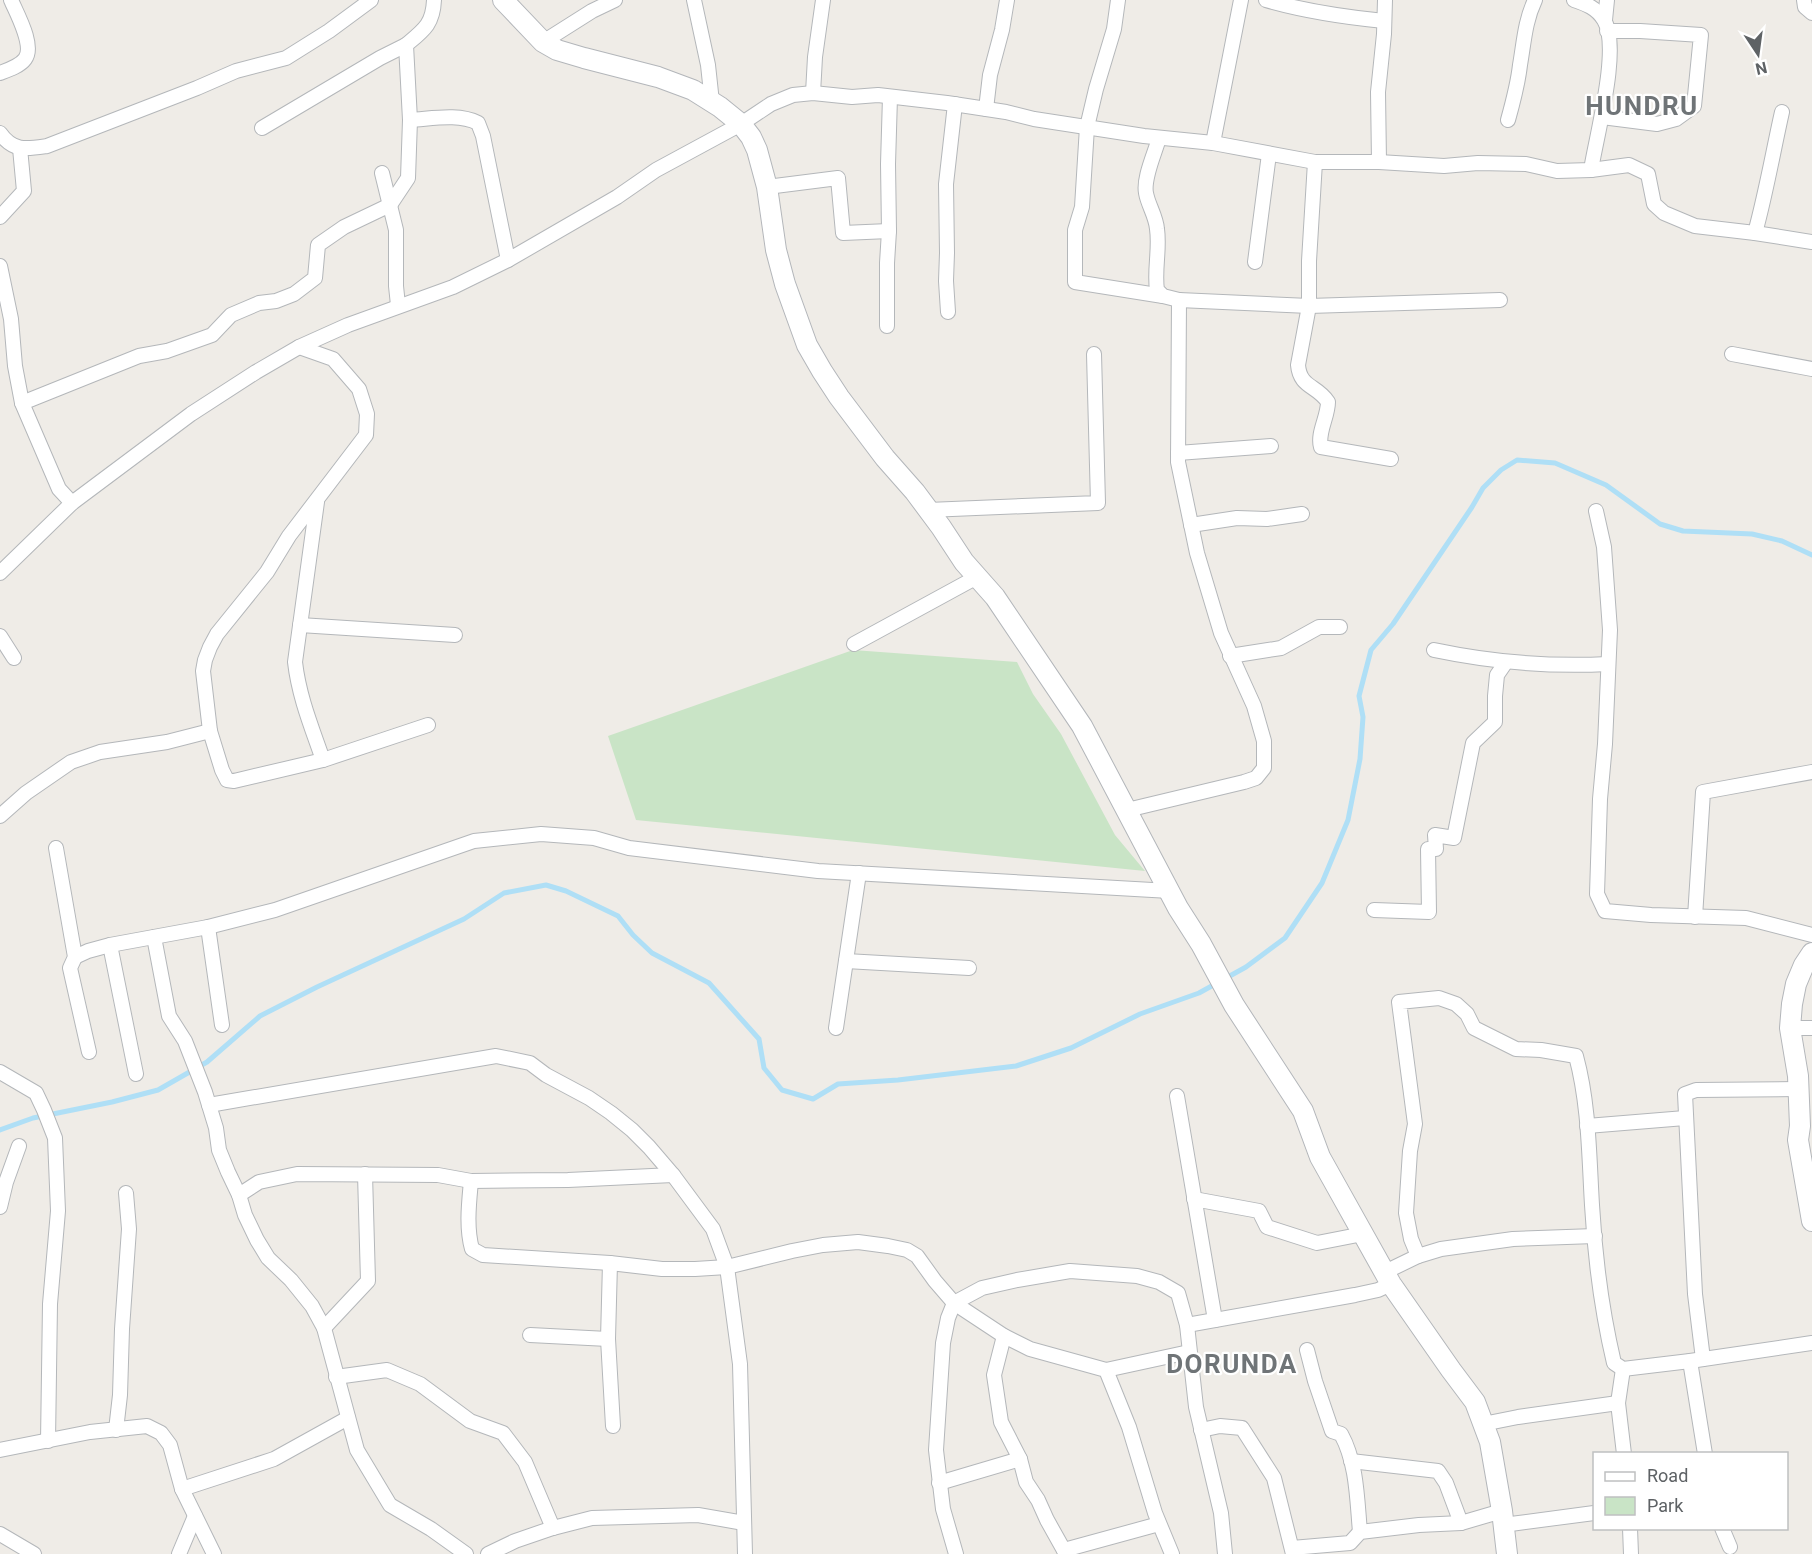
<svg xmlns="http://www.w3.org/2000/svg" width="1812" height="1554" viewBox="0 0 1812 1554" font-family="Roboto,sans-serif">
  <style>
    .green { fill: #c9e4c6 }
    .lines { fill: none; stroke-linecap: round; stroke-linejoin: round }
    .stream { stroke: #afdff6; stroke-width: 5 }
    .street-casing { stroke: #b4b7ba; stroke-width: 16 }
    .secondary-casing { stroke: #b3b6ba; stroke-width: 22 }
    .street { stroke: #fff; stroke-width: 14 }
    .secondary { stroke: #fff; stroke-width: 20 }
    .labels { text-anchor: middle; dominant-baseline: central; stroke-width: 4.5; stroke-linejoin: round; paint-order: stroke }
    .district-label { font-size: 26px; font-weight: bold; letter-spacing: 1.5px; fill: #6f7477; stroke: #fff }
  </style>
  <rect width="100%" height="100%" fill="#efece7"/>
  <path class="green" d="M853,650L1017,662L1033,694L1061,734L1115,835L1145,871L636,820L608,736Z"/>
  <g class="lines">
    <path class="stream" d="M0,1130L33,1118L112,1102L158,1090L207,1062L260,1016L317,987L464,919L504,893L546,885L566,891L618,916L633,935L652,953L709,983L759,1039L764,1068L782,1090L813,1099L838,1084L898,1080L1016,1066L1071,1048L1140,1014L1199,993L1246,967L1285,938L1322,883L1348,820L1360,759L1363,717L1359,696L1371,650L1393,624L1472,507L1483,488L1501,470L1517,460L1555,463L1606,485L1660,524L1683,531L1752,534L1782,541L1812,555"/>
    <defs>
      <g id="street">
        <path d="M694,0L708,65L712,102"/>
        <path d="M1118,0L1114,29L1096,89L1087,127L1082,207L1075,230V282L1163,296"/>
        <path d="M1266,0C1304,11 1344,17 1384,21"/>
        <path d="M1574,0C1586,4 1597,8 1604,20C1621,47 1596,137 1591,170"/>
        <path d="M1804,0L1805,7L1812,13"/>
        <path d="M1605,20L1607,0"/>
        <path d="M543,42L592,11L615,0"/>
        <path d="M0,73C8,70 20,66 25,59C35,46 17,14 11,0"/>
        <path d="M813,93L815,57L823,0"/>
        <path d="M986,109L990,75L1002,30L1007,0"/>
        <path d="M1602,117L1657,124L1676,119L1694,106L1701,35L1640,31H1607"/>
        <path d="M410,120C431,119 458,113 478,123L483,136L508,260"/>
        <path d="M1508,120C1513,102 1518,83 1520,65C1524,42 1525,21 1535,0"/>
        <path d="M262,128L380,58L406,45"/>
        <path d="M0,133C13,152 27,149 47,146L197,88L236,71L286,58L329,31L371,0"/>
        <path d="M1213,143L1241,0"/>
        <path d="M1315,162L1309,261V306L1298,365C1300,388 1317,385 1328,402C1328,417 1317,433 1321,447L1391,459"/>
        <path d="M1379,162L1378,92L1384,34L1385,0"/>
        <path d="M382,173L396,230V286L398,305"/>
        <path d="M767,187L838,178L843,233L889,231"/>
        <path d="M0,217L24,191L20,148"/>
        <path d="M1755,233C1766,193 1773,152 1782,112"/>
        <path d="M1255,262L1269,154"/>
        <path d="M0,266L11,319L15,366L22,403L59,489L72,503"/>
        <path d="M1179,300L1309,306L1500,300"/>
        <path d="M948,312L946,281L947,253L946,184L955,104"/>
        <path d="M887,326V263L889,231L888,164L890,97"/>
        <path d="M299,347L333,359L359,389L367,414L366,435L289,536L267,572L217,634L210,647L205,660L203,671L210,731L222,770L227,780L234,781L323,760L428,725"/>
        <path d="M1732,354L1812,369"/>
        <path d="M22,403L139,356L167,351L212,335L231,315L259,303L276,301L294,294L315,278L318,245L344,227L390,205L408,178L410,120L406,45C424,30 433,24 434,0"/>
        <path d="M1178,453L1271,446"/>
        <path d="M317,502L295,662C299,697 312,728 323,760"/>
        <path d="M928,510L1098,503L1094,354"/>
        <path d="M1596,511L1604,547L1610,630L1605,744L1600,799L1597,894L1605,911L1651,915L1746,918L1812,935"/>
        <path d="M1191,525L1237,518L1267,519L1302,514"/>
        <path d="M0,573L72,503L191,414L256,372L299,347L348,325L453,287L508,260L617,197L656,170L741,124L771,104L793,95L813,93L852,97L878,95L947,103L1006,112L1034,119L1144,136L1213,143L1315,162H1379L1444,166L1478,163L1526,164L1557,171L1591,170L1629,165L1648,174L1654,204L1664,213L1695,226L1755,233L1812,242"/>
        <path d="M300,625L455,635"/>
        <path d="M0,636L14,658"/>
        <path d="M854,644L977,577"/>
        <path d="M1434,650C1491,662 1550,667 1608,664"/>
        <path d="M1230,656L1281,648L1319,627H1340"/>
        <path d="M1127,810L1244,782L1256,778L1264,768V741L1254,706L1221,633L1197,553L1178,462L1179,300L1163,296L1157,290C1154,270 1160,249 1157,229C1156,216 1148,205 1146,193C1143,178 1155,153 1159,138"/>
        <path d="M0,816L26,793L71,762L100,752L167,742L210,731"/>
        <path d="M56,848L75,957L70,968L89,1052"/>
        <path d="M1374,910L1429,912L1428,849H1436L1435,835L1454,838L1473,743L1495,722V696L1497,675L1506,662"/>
        <path d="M1695,917L1703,792L1812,772"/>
        <path d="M208,927L222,1025"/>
        <path d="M154,937L169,1016L185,1041L205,1092L216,1128L219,1150L228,1172L239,1195L245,1215L257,1240L268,1258L291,1280L312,1306L324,1328L357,1450L390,1505L431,1529L466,1554"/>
        <path d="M110,945L136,1074"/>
        <path d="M75,957L88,951L110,945L208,927L275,910L474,841L541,834L594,838L629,848L818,871L1170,891"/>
        <path d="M846,961L969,968"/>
        <path d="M836,1028L859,873"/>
        <path d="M1790,1028H1812"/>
        <path d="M0,1072L36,1093L44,1110L55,1138L58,1211L50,1304L48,1441"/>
        <path d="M1177,1096L1215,1320"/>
        <path d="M209,1105L496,1056L530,1063L546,1075L589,1098L611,1113L632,1130L649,1147L673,1175L713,1229L727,1267L740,1364L745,1554"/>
        <path d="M1587,1126L1685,1118"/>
        <path d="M471,1181C469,1203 466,1227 472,1249L483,1255L610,1263L662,1269H695L727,1267L792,1251L823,1245L858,1242L888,1246L907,1250L917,1256L935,1281L954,1303L1004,1336L1030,1349L1106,1370L1129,1427L1155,1513L1172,1554"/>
        <path d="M239,1195L259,1182L297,1174L438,1175L471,1181L568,1180L673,1175"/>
        <path d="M1194,1199L1259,1211L1267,1227L1317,1243L1363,1234"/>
        <path d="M0,1207L6,1182L19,1146"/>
        <path d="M1418,1256L1441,1249L1513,1239L1595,1236"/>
        <path d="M610,1263L608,1339L613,1426"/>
        <path d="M1385,1272L1418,1256L1411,1239L1406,1213L1410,1151L1415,1124L1399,1002L1439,998L1456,1004L1467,1014L1474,1028L1516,1049L1541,1050L1576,1056C1589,1104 1589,1155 1592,1205C1595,1258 1602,1312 1614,1363L1623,1369L1690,1361L1812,1343"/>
        <path d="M1187,1325L1355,1295L1378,1290L1391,1284"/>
        <path d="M324,1328L368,1281L365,1174"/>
        <path d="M530,1335L608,1339"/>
        <path d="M1004,1336L994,1375L1001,1422L1020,1459L1026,1482L1038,1500L1047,1520L1066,1554"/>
        <path d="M1307,1350L1315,1381L1332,1431L1341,1434C1357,1463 1357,1499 1360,1532"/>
        <path d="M1703,1359L1695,1294L1685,1094L1696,1090L1798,1089"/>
        <path d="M1690,1361L1705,1454"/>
        <path d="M1623,1369L1618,1403L1624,1454"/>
        <path d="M1106,1370L1189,1352"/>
        <path d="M336,1377L387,1370L420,1384L470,1421L503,1433L525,1462L553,1528"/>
        <path d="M1483,1424L1518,1417L1618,1403"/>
        <path d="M116,1430L120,1395L122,1329L129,1229L126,1193"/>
        <path d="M1201,1430L1220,1426L1242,1428L1274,1478L1293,1554"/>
        <path d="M0,1450L90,1432L147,1426L161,1433L170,1445L182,1489L214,1554"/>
        <path d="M1351,1461L1438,1471L1446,1483L1461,1523"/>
        <path d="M939,1483L1020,1459"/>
        <path d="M182,1489L274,1459L348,1418"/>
        <path d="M1503,1525L1594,1513"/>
        <path d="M1630,1528L1631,1554"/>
        <path d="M1722,1528L1730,1547"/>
        <path d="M0,1534L34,1554"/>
        <path d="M1292,1548L1350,1543L1360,1532L1419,1525L1461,1523L1502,1511"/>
        <path d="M1064,1550L1159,1524"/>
        <path d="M179,1554L195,1516"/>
        <path d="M488,1554L515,1541L553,1528L592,1518L698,1515L744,1523"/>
        <path d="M956,1554L943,1509L936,1450L943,1343L948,1318L954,1303L982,1288L1017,1280L1070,1271L1137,1276L1159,1282L1178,1293L1187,1325L1196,1407L1221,1513L1225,1554"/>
      </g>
      <g id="secondary">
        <path d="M503,0L543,42L557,50L584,58L658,77L693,90L720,107L741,124L751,137L757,150L767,187L776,250L785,284L807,345L822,371L839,397L885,458L915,492L941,527L964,562L995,597L1082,726L1178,908L1201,944L1234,1005L1303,1111L1320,1157L1391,1284L1451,1370L1475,1402L1490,1442L1502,1511L1507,1554"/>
        <path d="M1812,953L1804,965L1796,984L1792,1004L1790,1028L1798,1076L1800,1126L1798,1140L1812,1221"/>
      </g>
    </defs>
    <use href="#street" class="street-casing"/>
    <use href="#secondary" class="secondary-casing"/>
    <use href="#street" class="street"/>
    <use href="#secondary" class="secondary"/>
  </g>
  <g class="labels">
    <g class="district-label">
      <text x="1642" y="106">HUNDRU</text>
      <text x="1232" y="1364">DORUNDA</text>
    </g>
  </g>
  <rect x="1593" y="1452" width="195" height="78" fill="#ffffff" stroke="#bfc0c1" stroke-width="1.5"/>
  <rect x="1605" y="1472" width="30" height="9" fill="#ffffff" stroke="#bfc0c1" stroke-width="1.5"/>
  <text x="1647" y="1482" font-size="18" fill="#5e6265">Road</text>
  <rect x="1605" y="1497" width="30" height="18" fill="#c9e4c6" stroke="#bfc0c1" stroke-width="1.5"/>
  <text x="1647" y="1512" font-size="18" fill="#5e6265">Park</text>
  <g transform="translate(1758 54) rotate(167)" stroke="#ffffff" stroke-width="4.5" paint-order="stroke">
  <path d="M0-4.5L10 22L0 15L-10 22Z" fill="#5e6265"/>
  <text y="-9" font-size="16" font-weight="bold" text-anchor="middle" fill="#5e6265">N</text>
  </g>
</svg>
